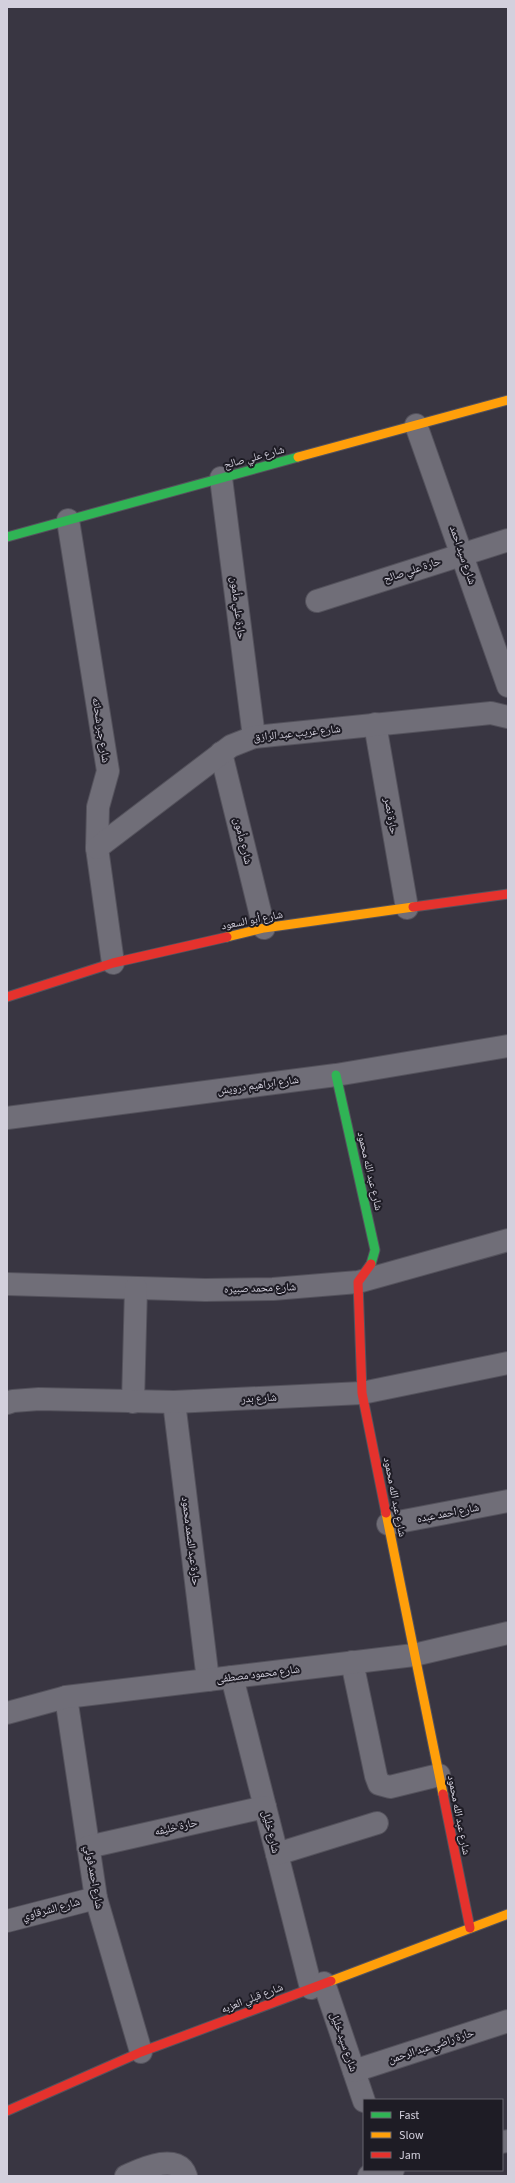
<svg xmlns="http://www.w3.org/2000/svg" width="515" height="2183" viewBox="0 0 515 2183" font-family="'Source Sans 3','Noto Naskh Arabic',sans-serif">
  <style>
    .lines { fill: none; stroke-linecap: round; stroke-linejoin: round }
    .street-casing { stroke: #54525c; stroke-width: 24 }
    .fast-casing { stroke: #54525c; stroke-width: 11 }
    .slow-casing { stroke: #54525c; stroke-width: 11 }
    .jam-casing { stroke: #54525c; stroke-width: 11 }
    .street { stroke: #706e78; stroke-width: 22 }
    .fast { stroke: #30b455; stroke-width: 9 }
    .slow { stroke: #ff9f0a; stroke-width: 9 }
    .jam { stroke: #e5322d; stroke-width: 9 }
    .labels { text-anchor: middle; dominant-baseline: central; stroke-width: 4; stroke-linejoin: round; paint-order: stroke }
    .street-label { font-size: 11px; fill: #d3d0dd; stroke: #1e1c25 }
  </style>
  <rect width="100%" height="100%" fill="#393642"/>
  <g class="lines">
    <defs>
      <g id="street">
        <path d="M416,425L508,686"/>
        <path d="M221,478L254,737"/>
        <path d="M68,520L108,771L98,807L97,848L113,963"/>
        <path d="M317,601L508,540"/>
        <path d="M375,724L407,908"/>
        <path d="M221,753L264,928"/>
        <path d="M97,848L231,746L254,737L491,713L508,717"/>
        <path d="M7,1118L336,1075L508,1046"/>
        <path d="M7,1284L205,1290L273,1289L358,1282L508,1240"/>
        <path d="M133,1402L136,1288"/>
        <path d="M174,1402L208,1680"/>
        <path d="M7,1403L13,1401L39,1399L174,1402L362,1393L508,1363"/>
        <path d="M388,1524L508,1501"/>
        <path d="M352,1662L376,1776L379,1784L390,1787L439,1775"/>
        <path d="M232,1677L311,1988"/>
        <path d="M66,1697L96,1898L141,2052"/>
        <path d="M7,1713L66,1697L414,1655L508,1633"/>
        <path d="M88,1847L265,1807"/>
        <path d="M277,1854L377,1823"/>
        <path d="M7,1921L96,1898"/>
        <path d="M324,1983L364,2101"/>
        <path d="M354,2071L508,2021"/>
        <path d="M502,2142L508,2141"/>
        <path d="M126,2176C140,2170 178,2151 186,2176"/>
        <path d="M369,2176L393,2170"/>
      </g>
      <g id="fast">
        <path d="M7,537L298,457"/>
        <path d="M336,1075L375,1250L371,1264"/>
      </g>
      <g id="slow">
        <path d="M298,457L508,400"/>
        <path d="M227,937L264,928L413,907"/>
        <path d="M386,1513L443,1794"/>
        <path d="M331,1981L508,1914"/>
      </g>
      <g id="jam">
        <path d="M413,907L508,894"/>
        <path d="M7,997L113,963L227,937"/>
        <path d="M371,1264L358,1282L362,1393L386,1513"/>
        <path d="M443,1794L470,1928"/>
        <path d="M7,2111L141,2052L331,1981"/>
      </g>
    </defs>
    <use href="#street" class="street-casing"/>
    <use href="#fast" class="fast-casing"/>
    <use href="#slow" class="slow-casing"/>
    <use href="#jam" class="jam-casing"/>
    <use href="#street" class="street"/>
    <use href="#fast" class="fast"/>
    <use href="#slow" class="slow"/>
    <use href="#jam" class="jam"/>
  </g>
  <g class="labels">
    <g class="street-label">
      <text transform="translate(254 457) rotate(-15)">شارع علي صالح</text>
      <text transform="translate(463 555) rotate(71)">شارع سيد احمد</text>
      <text transform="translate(412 570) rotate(-18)">حارة علي صالح</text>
      <text transform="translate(238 608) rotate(83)">حارة علي مأمون</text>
      <text transform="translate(101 730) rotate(81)">شارع جبر شحاته</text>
      <text transform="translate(297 733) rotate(-6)">شارع غريب عبد الرازق</text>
      <text transform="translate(391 816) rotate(80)">حارة نصر</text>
      <text transform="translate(243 841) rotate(76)">شارع مأمون</text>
      <text transform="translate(252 920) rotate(-11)">شارع أبو السعود</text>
      <text transform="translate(258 1085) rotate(-8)">شارع ابراهيم درويش</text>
      <text transform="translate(370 1171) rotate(77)">شارع عبد الله محمود</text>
      <text transform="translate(260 1288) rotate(-2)">شارع محمد صبيره</text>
      <text transform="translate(259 1398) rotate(-3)">شارع بدر</text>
      <text transform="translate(395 1497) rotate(79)">شارع عبد الله محمود</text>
      <text transform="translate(448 1513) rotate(-11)">شارع احمد عبده</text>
      <text transform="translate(191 1541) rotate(83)">حارة عبد الصمد محمود</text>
      <text transform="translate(258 1674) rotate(-7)">شارع محمود مصطفى</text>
      <text transform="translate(459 1815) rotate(79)">شارع عبد الله محمود</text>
      <text transform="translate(176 1827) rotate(-13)">حارة خليفه</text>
      <text transform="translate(271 1832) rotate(76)">شارع خليل</text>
      <text transform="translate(94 1877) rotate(80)">شارع احمد فولي</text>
      <text transform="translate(51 1909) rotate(-15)">شارع الشرقاوي</text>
      <text transform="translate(252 1998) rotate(-21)">شارع قبلي العزبه</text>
      <text transform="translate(344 2042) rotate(71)">شارع سيد خليل</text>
      <text transform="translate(431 2046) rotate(-18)">حارة راضي عبد الرحمن</text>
    </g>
  </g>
  <rect width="515" height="2183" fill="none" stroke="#d3d0dd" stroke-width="16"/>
  <rect x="363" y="2099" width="140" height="72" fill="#1e1c25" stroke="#66646f"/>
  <rect x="371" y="2112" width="20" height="6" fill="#30b455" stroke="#66646f"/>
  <text x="399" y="2119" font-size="12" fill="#d3d0dd">Fast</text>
  <rect x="371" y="2132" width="20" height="6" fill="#ff9f0a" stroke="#66646f"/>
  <text x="399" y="2139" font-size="12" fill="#d3d0dd">Slow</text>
  <rect x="371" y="2152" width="20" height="6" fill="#e5322d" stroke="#66646f"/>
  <text x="399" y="2159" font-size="12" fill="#d3d0dd">Jam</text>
</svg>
